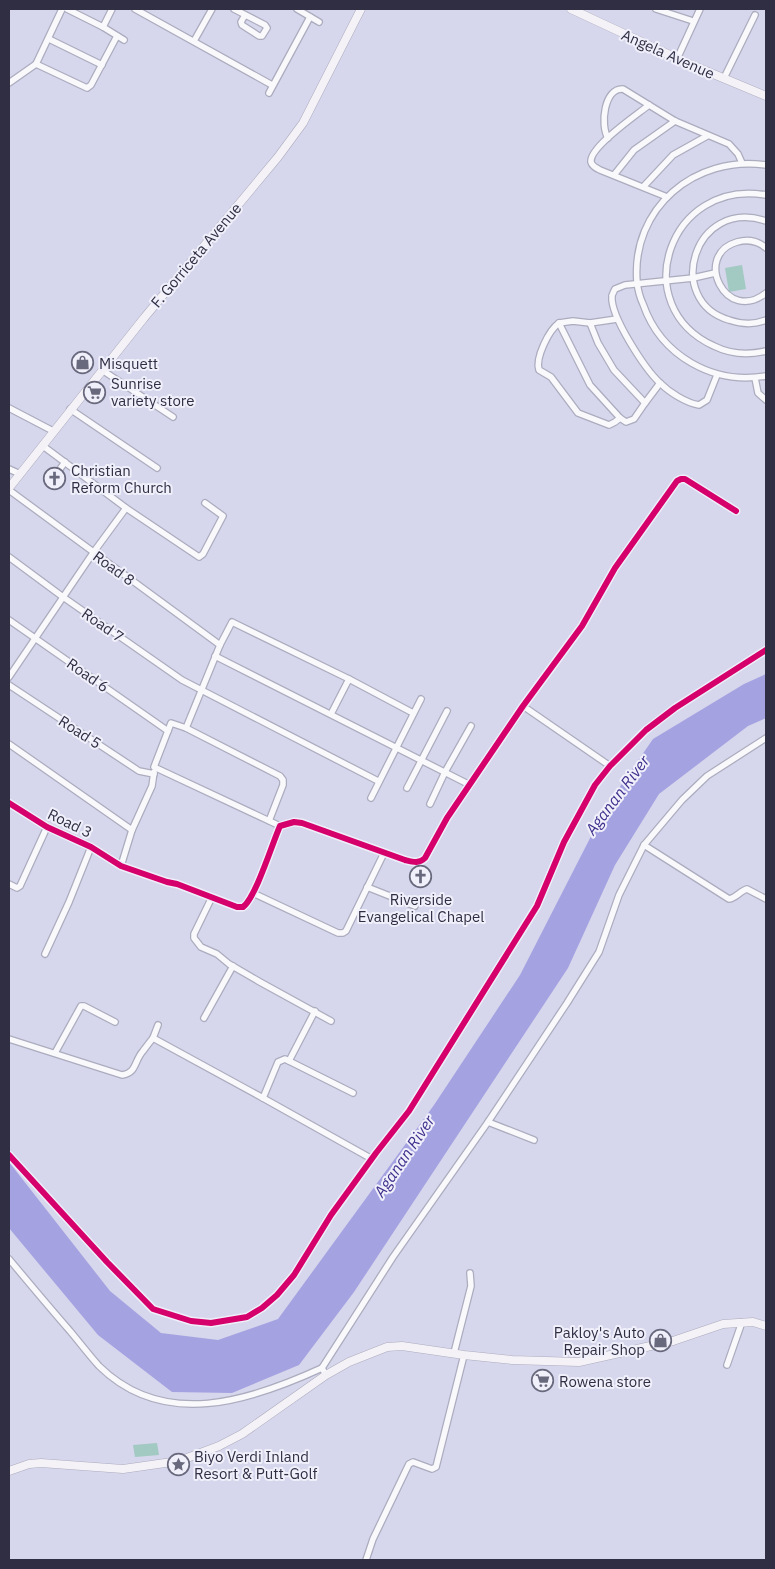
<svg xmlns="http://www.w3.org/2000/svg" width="775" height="1569" viewBox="0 0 775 1569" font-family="'IBM Plex Sans',sans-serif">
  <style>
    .green { fill: #a2c9c2 }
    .water { fill: #a5a2e1 }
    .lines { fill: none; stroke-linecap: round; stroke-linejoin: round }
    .street-casing { stroke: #acacbf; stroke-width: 8 }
    .secondary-casing { stroke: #acacbf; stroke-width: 9 }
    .street { stroke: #f9f9fc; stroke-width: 5.5 }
    .secondary { stroke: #f5f2f7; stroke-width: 8 }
    .cycleway-casing { stroke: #f0f0fb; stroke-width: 9 }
    .cycleway { stroke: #d6006c; stroke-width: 6 }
    .labels { text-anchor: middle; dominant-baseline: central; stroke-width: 4; stroke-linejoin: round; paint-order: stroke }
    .street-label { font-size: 15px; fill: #2f2e43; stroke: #f0f0fb }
    .poi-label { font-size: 15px; fill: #2f2e43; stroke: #f0f0fb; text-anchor: start }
    .water-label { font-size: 16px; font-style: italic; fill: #3f308d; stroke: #f0f0fb }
  </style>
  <rect width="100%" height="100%" fill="#d6d6ec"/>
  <g class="green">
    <path d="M742,265L746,289L729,292L725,268Z"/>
    <path d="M157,1443L159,1455L135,1457L133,1445Z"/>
  </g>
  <path class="water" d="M766,674V718L748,726L659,794L615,865L568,968L354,1292L299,1365L232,1393L172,1392L98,1335L9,1228V1162L110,1291L161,1333L218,1340L278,1319L434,1105L520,975L606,807L653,739L744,684Z"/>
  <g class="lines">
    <defs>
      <g id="street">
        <path d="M67,9L103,27L124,40"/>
        <path d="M135,9L272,85"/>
        <path d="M234,9L265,25L267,28L262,36H259L242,25L241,22L245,15"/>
        <path d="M297,9L319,22"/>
        <path d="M656,9L693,21"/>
        <path d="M103,27L112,9"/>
        <path d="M49,39L102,65"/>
        <path d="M194,41L212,9"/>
        <path d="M677,59L700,9"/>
        <path d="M36,64L87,88L91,85L117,36"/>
        <path d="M724,78L755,15"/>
        <path d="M9,83L36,64L62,9"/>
        <path d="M269,93L310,17"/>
        <path d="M649,105C638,114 589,147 591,162C592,166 596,168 600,170L667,197"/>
        <path d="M608,138C600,125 604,88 623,89L675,121L729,144L738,154L742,163"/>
        <path d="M766,165C695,155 631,208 637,282C638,290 640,298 643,304C661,356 713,385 766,376"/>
        <path d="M614,175L634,150L675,121"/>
        <path d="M644,186L673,155L707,136"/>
        <path d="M766,195C669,178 626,306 714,346C730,354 749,355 766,351"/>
        <path d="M766,221C693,197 664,301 729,320C741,324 754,325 766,320"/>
        <path d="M766,248C758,241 748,239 737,242C692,255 726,325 766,293"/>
        <path d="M715,273L693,278L625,285L615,289C614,291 612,295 612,296C610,316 645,369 660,383C669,392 686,403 699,405L707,400L717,375"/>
        <path d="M617,319L590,323L598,343L614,370L645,403L660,383"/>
        <path d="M559,323C549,330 535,358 539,370L551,377L578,413L609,425L615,422L620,418"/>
        <path d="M590,323L573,321L559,323L590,385L620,418L626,422L634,419L645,403"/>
        <path d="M102,370L173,417"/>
        <path d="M755,378L758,393L766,400"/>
        <path d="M9,408L53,431"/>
        <path d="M70,409L157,468"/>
        <path d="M43,446L126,508L199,557L203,554L223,516L205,503"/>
        <path d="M9,469L20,474"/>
        <path d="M52,480L65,462"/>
        <path d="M9,490L220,645"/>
        <path d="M9,557L63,597L182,680L378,781"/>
        <path d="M9,620L168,731"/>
        <path d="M215,656L470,785"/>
        <path d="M9,677L93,553L126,508"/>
        <path d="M9,685L139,771L154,774"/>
        <path d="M523,706L610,766"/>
        <path d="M331,714L349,679"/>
        <path d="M186,728L220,645L232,622L349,679L413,713"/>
        <path d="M9,744L132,830"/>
        <path d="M407,788L447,711"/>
        <path d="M371,798L421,699"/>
        <path d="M9,803L47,827L91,847L121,866L167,882L177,884L237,907H243C256,897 272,844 280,826L294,822L302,823L405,860C413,862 419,864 425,858L447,818L523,706L582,626L615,568L677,481L681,479H685L736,511"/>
        <path d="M430,804L445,772L471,726"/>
        <path d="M269,821L283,785V780L280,776L186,728L171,723L154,767L280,826"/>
        <path d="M644,845L729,899C736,898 740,891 747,889L766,899"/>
        <path d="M121,866L132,830L152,786L154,772"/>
        <path d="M9,884L17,888L20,886L47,827"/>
        <path d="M367,887L415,906"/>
        <path d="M253,893L338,933H343L346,931L384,853"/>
        <path d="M212,897L194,934V938L201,947L217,954L229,964L260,982L331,1021"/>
        <path d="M45,954L69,902L91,847"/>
        <path d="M204,1018L233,966"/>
        <path d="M153,1038L158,1025"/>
        <path d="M9,1039L122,1075C137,1073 134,1061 143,1051C146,1047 149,1043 153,1038L263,1098L278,1062L285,1059L289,1061L315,1011"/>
        <path d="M55,1053L81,1006H84L115,1022"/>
        <path d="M289,1061L353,1093"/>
        <path d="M263,1098L372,1159"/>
        <path d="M488,1122L534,1140"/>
        <path d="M9,1155L107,1262L153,1309L191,1321L211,1323L247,1317L262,1308L277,1295L294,1275L331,1215L376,1153L409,1111L537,906L564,842L595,785L610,766L646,730L675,708L766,650"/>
        <path d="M9,1259C29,1283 49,1307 70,1331C80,1343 89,1355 99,1366C164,1430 250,1401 322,1368"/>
        <path d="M454,1353L471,1286L470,1273"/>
        <path d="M727,1365L742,1322"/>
        <path d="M326,1375L322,1368L393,1257L488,1122L567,1003L599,952L619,895L644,845L682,800L707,776L766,738"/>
        <path d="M366,1560L373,1539L409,1464L413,1462L432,1469L436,1467L464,1355"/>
      </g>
      <g id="secondary">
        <path d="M571,9L687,63L766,96"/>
        <path d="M9,488L144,318L278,157L303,123L361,9"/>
        <path d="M9,1471L29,1464L41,1463L123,1469L179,1461L219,1446L242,1434L326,1375L349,1362L387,1347L402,1346L464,1355L512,1360L579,1362L673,1341L723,1324L753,1322L766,1326"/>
      </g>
    </defs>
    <use href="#street" class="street-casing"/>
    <use href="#secondary" class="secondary-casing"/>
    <use href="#street" class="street"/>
    <use href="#secondary" class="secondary"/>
    <defs>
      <g id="cycleway">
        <path d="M9,803L47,827L91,847L121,866L167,882L177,884L237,907H243C256,897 272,844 280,826L294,822L302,823L405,860C413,862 419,864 425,858L447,818L523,706L582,626L615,568L677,481L681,479H685L736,511"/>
        <path d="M9,1155L107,1262L153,1309L191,1321L211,1323L247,1317L262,1308L277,1295L294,1275L331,1215L376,1153L409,1111L537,906L564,842L595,785L610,766L646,730L675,708L766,650"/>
      </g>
    </defs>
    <use href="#cycleway" class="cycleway-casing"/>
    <use href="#cycleway" class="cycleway"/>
  </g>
  <defs>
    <symbol id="shop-ring" viewBox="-11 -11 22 22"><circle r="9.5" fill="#f0f0fb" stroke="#69697e" stroke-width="1.5"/><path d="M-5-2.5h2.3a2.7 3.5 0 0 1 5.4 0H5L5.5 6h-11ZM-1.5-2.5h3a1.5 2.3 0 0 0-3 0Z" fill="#69697e"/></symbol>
    <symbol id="supermarket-ring" viewBox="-11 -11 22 22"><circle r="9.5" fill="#f0f0fb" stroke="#69697e" stroke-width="1.5"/><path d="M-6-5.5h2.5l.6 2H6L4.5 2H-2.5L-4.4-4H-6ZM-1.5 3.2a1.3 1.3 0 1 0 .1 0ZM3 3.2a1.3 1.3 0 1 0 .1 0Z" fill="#69697e"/></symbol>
    <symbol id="church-ring" viewBox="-11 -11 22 22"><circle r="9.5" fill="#f0f0fb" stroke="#69697e" stroke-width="1.5"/><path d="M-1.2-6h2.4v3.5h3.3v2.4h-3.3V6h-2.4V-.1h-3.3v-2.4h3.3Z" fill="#69697e"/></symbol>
    <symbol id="sight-ring" viewBox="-11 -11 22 22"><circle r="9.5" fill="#f0f0fb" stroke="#69697e" stroke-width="1.5"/><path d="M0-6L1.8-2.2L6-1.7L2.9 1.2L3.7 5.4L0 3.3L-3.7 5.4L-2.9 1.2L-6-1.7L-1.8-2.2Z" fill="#69697e"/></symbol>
  </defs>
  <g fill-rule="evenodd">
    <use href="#shop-ring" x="70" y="350" width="25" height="25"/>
    <use href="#supermarket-ring" x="82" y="380" width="25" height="25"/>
    <use href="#church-ring" x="42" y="466" width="25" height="25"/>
    <use href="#church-ring" x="408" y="864" width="25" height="25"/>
    <use href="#shop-ring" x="648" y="1328" width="25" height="25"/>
    <use href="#supermarket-ring" x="530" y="1368" width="25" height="25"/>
    <use href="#sight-ring" x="166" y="1452" width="25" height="25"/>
  </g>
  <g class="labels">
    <g class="street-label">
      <text transform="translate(668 54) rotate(24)">Angela Avenue</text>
      <text transform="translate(196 255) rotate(-50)">F. Gorriceta Avenue</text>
      <text transform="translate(114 568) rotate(36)">Road 8</text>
      <text transform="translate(103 625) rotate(35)">Road 7</text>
      <text transform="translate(88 675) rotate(35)">Road 6</text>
      <text transform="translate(80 732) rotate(33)">Road 5</text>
      <text transform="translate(70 823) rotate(26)">Road 3</text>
    </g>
    <g class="poi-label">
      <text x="99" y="363">Misquett</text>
      <text x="111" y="383">Sunrise<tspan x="111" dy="17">variety store</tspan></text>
      <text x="71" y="470">Christian<tspan x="71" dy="17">Reform Church</tspan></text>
      <text x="421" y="899" text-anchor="middle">Riverside<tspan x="421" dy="17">Evangelical Chapel</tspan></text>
      <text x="645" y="1332" text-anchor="end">Pakloy's Auto<tspan x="645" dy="17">Repair Shop</tspan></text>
      <text x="559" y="1381">Rowena store</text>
      <text x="194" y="1456">Biyo Verdi Inland<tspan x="194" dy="17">Resort &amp; Putt-Golf</tspan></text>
    </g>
    <g class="water-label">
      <text transform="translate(617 795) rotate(-53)">Aganan River</text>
      <text transform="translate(404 1156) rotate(-56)">Aganan River</text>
    </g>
  </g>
  <rect width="775" height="1569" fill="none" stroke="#2f2e43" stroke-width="20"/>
</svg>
